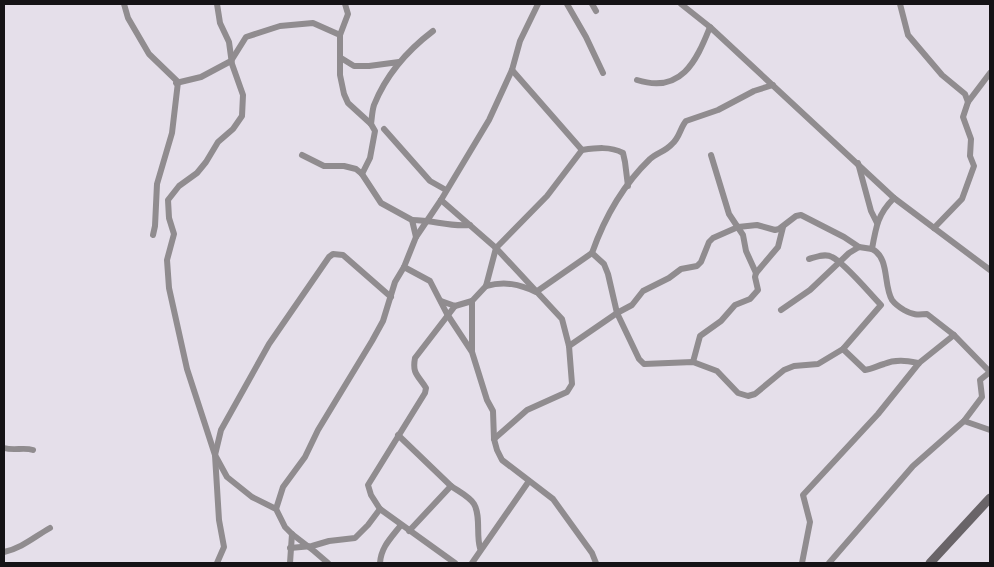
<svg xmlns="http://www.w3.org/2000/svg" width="994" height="567" viewBox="0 0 994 567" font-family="'PT Sans Narrow',sans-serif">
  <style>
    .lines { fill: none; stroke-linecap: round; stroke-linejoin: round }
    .street { stroke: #908c8f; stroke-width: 6 }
    .secondary { stroke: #696468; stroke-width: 9 }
  </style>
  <rect width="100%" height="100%" fill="#e5dfea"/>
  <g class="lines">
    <g class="street">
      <path d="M124,4L128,18L149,54L178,82L172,133L157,184L155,226L153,235"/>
      <path d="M217,4L220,23L229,42L232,64L243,95L242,116L233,129L218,142L206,162L197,173L179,186L168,200L169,218L174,234L167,260L169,288L187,369L215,455L227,477L252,497L276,509L285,527L292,534L314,551L328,563"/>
      <path d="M345,4L348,14L340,35V75L344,94L348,103L371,124L375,131L370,158L362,174"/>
      <path d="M567,4L586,37L603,73"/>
      <path d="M592,4L596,11"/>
      <path d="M681,4L710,27L894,198L990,270"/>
      <path d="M900,4L908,35L942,75L965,94L968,102L963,117L971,139L970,156L974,166L962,199L934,228"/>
      <path d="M341,58L354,66H369L399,62"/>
      <path d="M512,70L582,150"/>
      <path d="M637,80C681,94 696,62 710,27"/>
      <path d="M176,83L201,77L231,61L246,37L280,26L313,23L340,35"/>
      <path d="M773,85L754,91L718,110L686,121C680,128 680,137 672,144C666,151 657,153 650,159C623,185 604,219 592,253L604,264L608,274L617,313L639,359L644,364L693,362L717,371L738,393L748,396L755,394L784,370L794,366L818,364L843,349L881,305C870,294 845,263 832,257C825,253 816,257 809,259"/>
      <path d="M968,102L990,73"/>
      <path d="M371,124C372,118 372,111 374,105C386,75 408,50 433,31"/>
      <path d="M384,129L430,181L446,190"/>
      <path d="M302,155L324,166H344L356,169L362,174L381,203L412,220L416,237"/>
      <path d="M711,155L729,214L743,235L746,251L756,273"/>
      <path d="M858,163L871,211L877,223"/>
      <path d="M894,198C878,214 876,226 872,249C890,258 883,285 892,300C895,304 899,307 904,310C913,315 917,315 927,314L954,335L990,372"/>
      <path d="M441,200L496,248L562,319L569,346L572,384L567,392L527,410L494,439"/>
      <path d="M412,220C434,220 448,227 470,225"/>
      <path d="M404,267L430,281L447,314L472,352L487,400L493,411L494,439L497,450L502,460L553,499L592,553L596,563"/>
      <path d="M486,286C505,281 519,284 536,292L592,253"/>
      <path d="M441,301L455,306L472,301"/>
      <path d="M781,310L810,290L849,253L859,247L872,249"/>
      <path d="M569,346L617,313L632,305L643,291L669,278L681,269L697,266L701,262L709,242L713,238L738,227L757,225L775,230L779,229L796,216L801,215L844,237L859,247"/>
      <path d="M843,349L865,370C872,369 877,366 884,364C896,359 907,361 919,363"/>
      <path d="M472,350V301L486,286L496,248L547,196L582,150C596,148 610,146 623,153L625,162L628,186"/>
      <path d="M693,362L700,336L721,321L735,305L750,299L758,290L755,277L756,273L778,247L783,227"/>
      <path d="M964,421L990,430"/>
      <path d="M398,435L451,486"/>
      <path d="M4,448C14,451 24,447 33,450"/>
      <path d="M276,509L283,487L305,457L318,430L372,341L383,321L395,282L404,267L416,237L441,200L489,120L512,70L520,41L538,4"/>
      <path d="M409,531L451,486C458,491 470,497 474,504C481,516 476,535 480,548"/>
      <path d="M290,548L312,546L329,541L355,538L368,525L380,509"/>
      <path d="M4,552C22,548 34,537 50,528"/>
      <path d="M217,563L224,547L219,520L215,455L221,430L269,344L329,257L333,254L343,255L391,297"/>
      <path d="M290,563L292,534"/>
      <path d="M380,563C381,547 391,538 401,525"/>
      <path d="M455,563L380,509L371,495L368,485L425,393L426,388C418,375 412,374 415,358L455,306"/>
      <path d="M472,563L529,481"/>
      <path d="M802,563L810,522L803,495L878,414L919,363L954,335"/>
      <path d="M829,563L913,466L964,421L982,397L980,380L990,372"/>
    </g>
    <path class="secondary" d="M930,563L990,498"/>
  </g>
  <rect width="994" height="567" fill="none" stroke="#151316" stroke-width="10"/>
</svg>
